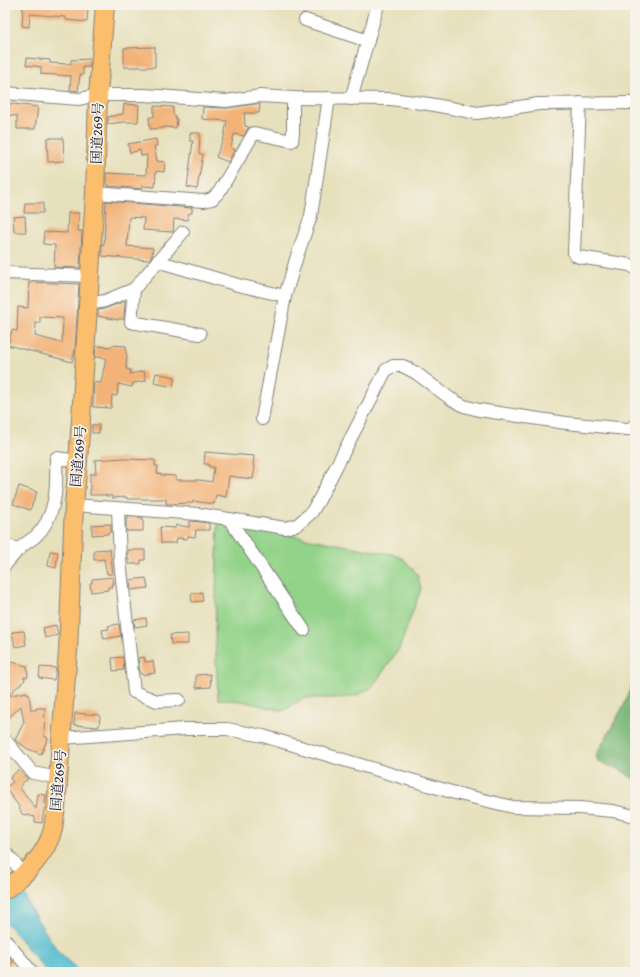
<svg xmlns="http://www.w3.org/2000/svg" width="640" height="977" viewBox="0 0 640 977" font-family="'Gentium Book Plus','Noto Serif JP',serif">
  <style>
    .green { fill: #93d389; stroke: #5a7a62 }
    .forest { fill: #76b575; stroke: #4c6c58 }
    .water { fill: #54bed0; stroke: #3b7086 }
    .building { fill: #f3b378; fill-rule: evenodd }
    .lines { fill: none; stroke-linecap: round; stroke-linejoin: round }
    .minor-casing { stroke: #84817c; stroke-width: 14 }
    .highway-casing { stroke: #84817c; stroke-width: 20 }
    .minor { stroke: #fff; stroke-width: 12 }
    .highway { stroke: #fabe6d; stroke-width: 18 }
    .labels { text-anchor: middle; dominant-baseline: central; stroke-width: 3.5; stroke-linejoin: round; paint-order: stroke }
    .street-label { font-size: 14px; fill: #22223b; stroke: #f7f3e8 }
  </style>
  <rect width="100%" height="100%" fill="#f7f3e8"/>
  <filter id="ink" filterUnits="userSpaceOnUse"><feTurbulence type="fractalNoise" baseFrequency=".025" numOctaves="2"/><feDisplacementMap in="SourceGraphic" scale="8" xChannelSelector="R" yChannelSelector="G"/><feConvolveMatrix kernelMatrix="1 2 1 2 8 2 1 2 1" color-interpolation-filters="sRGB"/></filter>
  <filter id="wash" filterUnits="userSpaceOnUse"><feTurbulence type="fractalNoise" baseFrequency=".012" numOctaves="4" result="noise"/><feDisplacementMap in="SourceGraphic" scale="16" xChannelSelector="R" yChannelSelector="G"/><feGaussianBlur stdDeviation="0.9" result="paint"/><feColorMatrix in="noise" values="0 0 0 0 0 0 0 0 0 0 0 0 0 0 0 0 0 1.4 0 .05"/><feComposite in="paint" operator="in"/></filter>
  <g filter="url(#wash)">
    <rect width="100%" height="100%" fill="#e7e0bc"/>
    <path class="green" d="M218,522L391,554L404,559L417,574L421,589L399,649L372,687L358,695L340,698H304L283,711L241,701L218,699L215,635Z"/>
    <path class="forest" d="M635,678V780L619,769L598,762L596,755L624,705Z"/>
    <path class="water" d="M5,872L12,877L25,896L30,908L57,950L80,972H47L5,921Z"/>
    <g id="blocks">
      <g class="building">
        <path d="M23,5H55L88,7L87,22L66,20V17L30,14L29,27L22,26Z"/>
        <path d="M155,47V67H124V48Z"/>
        <path d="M27,58L50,60V63L71,64V60L90,59V67H83V75H80L78,91L70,90L71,76L41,74V67L26,65Z"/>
        <path d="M5,103L38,107L35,129H17V116L5,115Z"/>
        <path d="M124,104L139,105L138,122H124L108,124V117L123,114Z"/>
        <path d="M254,104H260L259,113H244L245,126L249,127L248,128L244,136L234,134L231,148L235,150L228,162L216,157L224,137L227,121L202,119L203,107L227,108Z"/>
        <path d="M154,106L173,107V114L175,115V118L177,119L176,128L164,127V128L150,129L149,117H154Z"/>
        <path d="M190,133H200L199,154H203L197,189L187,187L193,141H190Z"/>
        <path d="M47,138H63L64,161L48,162Z"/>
        <path d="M156,139L157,146H154L157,161L165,162L164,172L156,171L155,187L142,186V189L108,186L109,184H106V173L146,175L147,155L141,156L140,150L130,153L128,144Z"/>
        <path d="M106,201L192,208V213H189L188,220L174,219L173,232L143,230L144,218L129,217L127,246L153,248L152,255L149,260L102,256V244H104Z"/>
        <path d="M25,203H43V213H24Z"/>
        <path d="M68,213H79L78,231H82L80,268L54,267L55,245L43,244L44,232L67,233Z"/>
        <path d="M25,216L26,232H14L13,217Z"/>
        <path d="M29,282L79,284L75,350L72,362L8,345L12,330L17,331L18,307L28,308ZM40,317L63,318L62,343L35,336L36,323H40Z"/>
        <path d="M125,301L124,319H118V320L98,316V310L104,309Z"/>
        <path d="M112,345L126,346V354H127L126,369L131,370L130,374L144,371L146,381L133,383L132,387L118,384L117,396L112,395L111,408L93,407L94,382L101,383L106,358L95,357L96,346L112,347Z"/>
        <path d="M156,373L175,377L173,387L154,383Z"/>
        <rect x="92" y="425" width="7" height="8"/>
        <path d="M205,452L254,456L253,466H255L253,479L229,476L226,497L216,495L214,504L193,501V503L166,504V499H127V497L112,498V496H106V495H90V474H96L95,460L124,458V459L155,460V466H158L157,473L161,474V475L176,476V480H199L212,482L214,467H209V464H204Z"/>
        <path d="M19,486L37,492L30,510L13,504Z"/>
        <path d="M126,517L143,518V531H126Z"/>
        <path d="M190,521L209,523V530H196L195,537L188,536L187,539L177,538L176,543H161L160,527L175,528L176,525L189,527Z"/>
        <path d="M111,524V532H108V534L92,535V525Z"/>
        <path d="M110,549L113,574H107L104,559L94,560V550Z"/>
        <path d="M128,550H145V560H141V564H129V560H128Z"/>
        <path d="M50,551L58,552L56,568L48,566Z"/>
        <path d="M113,577L114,584H111L112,587H108V590L91,592L90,583H92V579Z"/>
        <path d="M146,578L148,588L131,590L130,580Z"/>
        <path d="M202,592L203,601L192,602L191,594Z"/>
        <path d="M146,618L147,625L135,627L134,620Z"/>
        <path d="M119,624L121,636L104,639L102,630L109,629L108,626Z"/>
        <path d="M56,625L58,635L45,638L43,628Z"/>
        <path d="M24,631L26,645L15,647L12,632Z"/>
        <path d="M188,634V644H171L170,635Z"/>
        <path d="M123,657L124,670L113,671L112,658Z"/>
        <path d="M144,657L145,662L153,661L155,673L142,675L141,673H140L138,658Z"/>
        <path d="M8,661L27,666L28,677H24L25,680L7,696L27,692V694H29L31,710H36V708H45L44,736L48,738L41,754L28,749L15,740L24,722L21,706L5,721V664Z"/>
        <path d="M40,667L56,668L54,680L39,678Z"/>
        <path d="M210,674L211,687L196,688V675Z"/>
        <path d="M75,713L100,715L99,727L74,725Z"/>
        <path d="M18,770L28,779L21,784L22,786L20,788L36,809L38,794L46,795L42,823L35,822V817L22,814L18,805L5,788L13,782L10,778Z"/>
        <path d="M5,952L13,962L5,968Z"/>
      </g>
    </g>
  </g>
  <g filter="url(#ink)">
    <use href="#blocks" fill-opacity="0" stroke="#84817c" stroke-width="1"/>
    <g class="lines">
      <defs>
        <g id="minor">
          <path d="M305,20L368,41"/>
          <path d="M5,93L79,99L98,95H145L226,101L260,96L293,98L391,99L429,104L477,113L539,104L635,103"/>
          <path d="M351,99L378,5"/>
          <path d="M580,103L574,252L575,255L579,257L630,265L635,268"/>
          <path d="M95,193L204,201L212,199L219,192L254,133L292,141L293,133V98"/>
          <path d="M157,261L238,285L285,296"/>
          <path d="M5,273L90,276"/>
          <path d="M134,289L131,322L200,334"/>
          <path d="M88,304L105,301L134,289L183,232"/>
          <path d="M262,419L285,296L297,256L311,216L329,98"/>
          <path d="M74,505L198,514L285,528L297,525L311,513L319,500L386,370L393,366H403L416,373L451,399L464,406L479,410L566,423L627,429H631L635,424"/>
          <path d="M118,509L120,560L134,692L157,701L179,700"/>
          <path d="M229,519L304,630"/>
          <path d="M5,546L20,549"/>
          <path d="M5,565C10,560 14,554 19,549C24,544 31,540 36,536C57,516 57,484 56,458L78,461"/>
          <path d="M62,738L185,729H227L263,736L455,793L513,807L579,808L613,811L635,816"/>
          <path d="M5,740L33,773L58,778"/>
          <path d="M5,852L24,874"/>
          <path d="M5,940L32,972"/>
        </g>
        <path id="highway" d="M5,890C26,874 46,855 53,829C54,822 55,814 56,807L68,651L74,505L78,461L81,419L95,193L98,95L105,5"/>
      </defs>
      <use href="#minor" class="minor-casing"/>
      <use href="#highway" class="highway-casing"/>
      <use href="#minor" class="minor"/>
      <use href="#highway" class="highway"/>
    </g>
  </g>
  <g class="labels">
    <g class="street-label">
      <text transform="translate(97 133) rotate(-88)">国道269号</text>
      <text transform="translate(78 456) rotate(-85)">国道269号</text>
      <text transform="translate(58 780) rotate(-85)">国道269号</text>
    </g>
  </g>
  <rect width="640" height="977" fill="none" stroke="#f7f3e8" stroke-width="20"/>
</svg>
